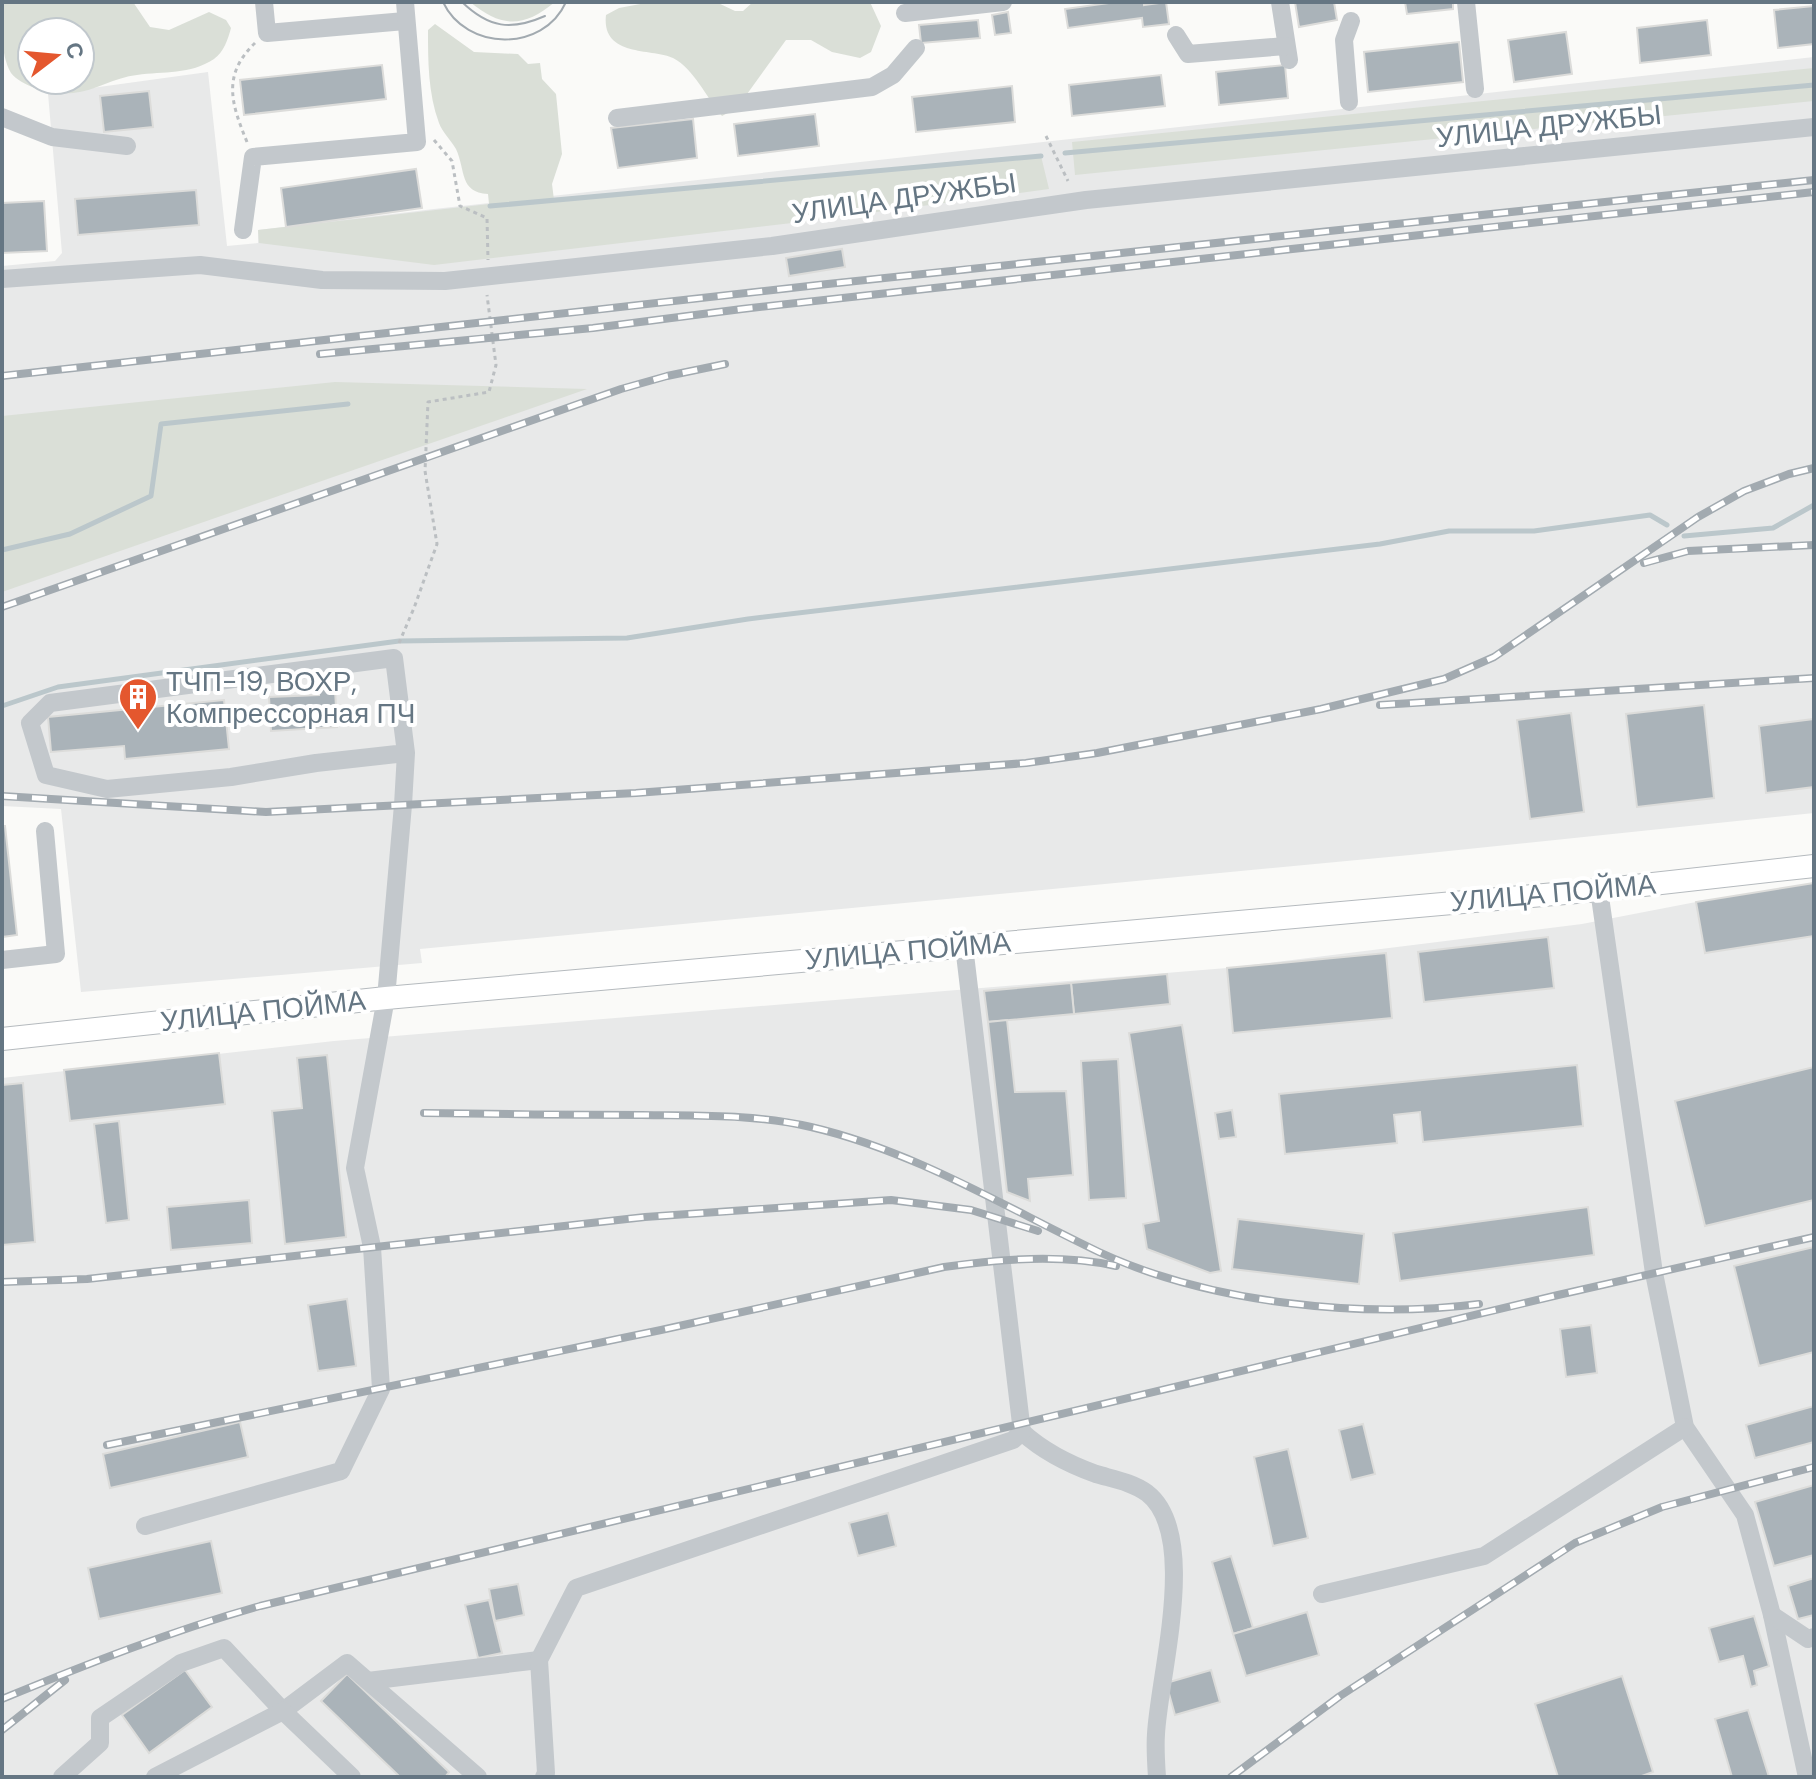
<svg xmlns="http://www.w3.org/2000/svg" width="1816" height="1779" viewBox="0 0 1816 1779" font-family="'DM Sans',sans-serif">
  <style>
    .built { fill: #e8e9e9 }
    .green { fill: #dadfd7; fill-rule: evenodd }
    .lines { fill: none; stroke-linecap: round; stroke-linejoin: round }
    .stream { stroke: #bbc7cb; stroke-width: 5 }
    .building { fill: #aab3b9; stroke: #dcdcda; stroke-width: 2 }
    .major-casing { stroke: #b5babe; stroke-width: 24 }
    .path { stroke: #bbbfc2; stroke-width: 3; stroke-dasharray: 4 4; stroke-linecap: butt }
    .minor { stroke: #c3c8cc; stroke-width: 18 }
    .major { stroke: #fff; stroke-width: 22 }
    .tram { stroke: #a2aab0; stroke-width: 2 }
    .rail-casing { stroke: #a2aab0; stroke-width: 8 }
    .rail { stroke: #fff; stroke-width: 5; stroke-dasharray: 15; stroke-linecap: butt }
    .labels { text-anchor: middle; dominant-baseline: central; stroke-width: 8; stroke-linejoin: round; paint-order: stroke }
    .street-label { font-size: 28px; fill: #657683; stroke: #fff }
    .poi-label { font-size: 28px; fill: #657683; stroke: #fff; text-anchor: start }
  </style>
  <rect width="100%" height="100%" fill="#fafaf8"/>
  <g class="built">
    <path d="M1814,57V813L1410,855L420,949L422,963L81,992L61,809L2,806V266L55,261L62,253L48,94L208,72L227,246L258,243V230L434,209Z"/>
    <path d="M1814,883V1777H2V1078L334,1041L1227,968L1582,924L1696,902Z"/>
  </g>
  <g class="green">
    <path d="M2,2H133L150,27L169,30L209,12L226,20L231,28C228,39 224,52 214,59C190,75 164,71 137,75C115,77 95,91 73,93C54,95 23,88 11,73C0,54 2,25 2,2ZM80,32V80H32V32Z"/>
    <path d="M470,2H555C523,28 502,28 470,2Z"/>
    <path d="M651,2H716L735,11H743L753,2H870L881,26L871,52L860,58L832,52L811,40H786L737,108L722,116C706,97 694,69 673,58C654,48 601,58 606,15L619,8Z"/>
    <path d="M435,24L474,52L518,54L528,64L540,63L542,79L556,94L562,154L552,184L554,200L1041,156L1049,189L809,221L434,265L259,243L258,230L489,204L488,194C459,192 466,171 456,149C451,140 442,132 439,123C428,93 428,61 428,30Z"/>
    <path d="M1814,68V101L1075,175L1072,142Z"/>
    <path d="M335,382L587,389L2,592V416Z"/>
  </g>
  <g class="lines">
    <g class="stream">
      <path d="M1065,153L1814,85"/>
      <path d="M490,206L1041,156"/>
      <path d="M1684,536L1773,528L1814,505"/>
      <path d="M2,550L70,534L151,496L161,424L348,404"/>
      <path d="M2,706L58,687L399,641L627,638L748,619L1380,544L1449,531H1534L1650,515L1667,525"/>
    </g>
  </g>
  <g class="building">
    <path d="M1116,2H1144V5L1166,2L1169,24L1143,27L1142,18L1068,28L1065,9Z"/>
    <path d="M1295,2H1334L1337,20L1299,27Z"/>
    <path d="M1405,2H1453V9L1407,14Z"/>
    <path d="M1814,6V44L1778,48L1774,10Z"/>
    <path d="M1008,12L1011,33L995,35L992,15Z"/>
    <path d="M978,20L980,38L921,43L919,25Z"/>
    <path d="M1707,20L1711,55L1640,63L1637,28Z"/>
    <path d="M1566,32L1572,74L1514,82L1508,40Z"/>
    <path d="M1459,42L1463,82L1368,92L1364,52Z"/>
    <path d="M382,65L386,99L244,115L240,80Z"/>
    <path d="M1285,65L1288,98L1219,105L1216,72Z"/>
    <path d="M1161,75L1165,106L1072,116L1069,85Z"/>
    <path d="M1012,86L1015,122L916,132L912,97Z"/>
    <path d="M149,91L153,127L104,132L100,96Z"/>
    <path d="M815,114L819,146L738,156L734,124Z"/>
    <path d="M693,119L697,158L618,168L611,128Z"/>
    <path d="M416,169L422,208L286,227L281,188Z"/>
    <path d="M196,190L199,225L78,235L75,199Z"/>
    <path d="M44,201L47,251L2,253V203Z"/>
    <path d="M842,249L845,267L789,276L786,258Z"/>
    <path d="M318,682H328L335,689L337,727L271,731L269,697L319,695Z"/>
    <path d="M224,700L229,749L125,759L124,746L51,752L48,717Z"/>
    <path d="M1704,705L1714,798L1637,807L1626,714Z"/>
    <path d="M1571,713L1584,812L1530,819L1517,720Z"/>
    <path d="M1814,719V787L1766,793L1759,726Z"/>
    <path d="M2,826H5L17,935L2,937Z"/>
    <path d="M1814,883V936L1705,953L1696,902Z"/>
    <path d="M1548,937L1554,988L1424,1002L1418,952Z"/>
    <path d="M1386,953L1392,1018L1233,1033L1227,968Z"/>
    <path d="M1167,974L1170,1004L1074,1014L1071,983Z"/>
    <path d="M1071,983L1074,1014L988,1022L984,991Z"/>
    <path d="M1007,1020L1015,1092L1066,1091L1073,1175L1028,1179L1030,1201L1007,1192L988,1022Z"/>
    <path d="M1182,1025L1221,1271L1210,1273L1147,1249L1143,1224L1159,1221L1129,1033Z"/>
    <path d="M219,1053L225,1104L70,1121L64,1070Z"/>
    <path d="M327,1055L346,1237L285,1244L272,1111L302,1108L297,1058Z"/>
    <path d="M1118,1059L1126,1198L1089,1200L1081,1061Z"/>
    <path d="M1577,1065L1583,1126L1423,1142L1420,1112L1394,1115L1397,1143L1285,1154L1279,1094Z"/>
    <path d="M1814,1067V1200L1705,1226L1675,1101Z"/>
    <path d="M23,1083L35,1242L2,1245V1085Z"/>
    <path d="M1232,1110L1236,1137L1219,1139L1215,1113Z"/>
    <path d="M119,1121L129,1220L106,1223L94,1124Z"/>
    <path d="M249,1200L252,1243L171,1250L167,1207Z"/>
    <path d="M1588,1207L1594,1255L1400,1281L1393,1233Z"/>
    <path d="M1238,1219L1364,1234L1359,1284L1232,1269Z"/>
    <path d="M1814,1247V1352L1759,1366L1734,1266Z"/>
    <path d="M347,1299L356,1366L318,1371L308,1305Z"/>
    <path d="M1591,1325L1597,1373L1566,1377L1560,1329Z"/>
    <path d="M1814,1406V1442L1755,1458L1746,1425Z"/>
    <path d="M240,1422L248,1457L110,1488L103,1454Z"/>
    <path d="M1363,1424L1375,1474L1351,1480L1339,1430Z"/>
    <path d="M1288,1449L1308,1538L1273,1546L1254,1457Z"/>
    <path d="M1814,1485V1555L1774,1566L1755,1502Z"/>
    <path d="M888,1513L896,1546L858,1556L849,1523Z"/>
    <path d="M211,1541L222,1593L99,1619L88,1568Z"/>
    <path d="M1231,1556L1253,1628L1233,1634L1212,1562Z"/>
    <path d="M1814,1578V1615L1798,1619L1788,1586Z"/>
    <path d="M518,1584L524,1615L495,1621L489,1589Z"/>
    <path d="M489,1600L502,1653L478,1658L465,1605Z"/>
    <path d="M1307,1612L1319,1655L1246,1676L1233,1634Z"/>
    <path d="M1754,1616L1769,1666L1754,1671L1757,1685L1751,1687L1743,1656L1719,1662L1709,1628Z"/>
    <path d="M185,1670L212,1707L149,1753L122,1715Z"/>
    <path d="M1211,1670L1220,1702L1175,1715L1166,1683Z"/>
    <path d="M347,1674L449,1772L445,1777H400L321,1701Z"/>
    <path d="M1622,1676L1653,1772L1639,1777H1558L1535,1704Z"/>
    <path d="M1748,1710L1769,1777H1732L1715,1719Z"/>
  </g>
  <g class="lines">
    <defs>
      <path id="major" d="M2,1039L386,998L1599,890L1814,866"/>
    </defs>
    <use href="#major" class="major-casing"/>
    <g class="path">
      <path d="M1046,136L1068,181"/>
      <path d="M434,140L452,161L460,206L487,218L488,260"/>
      <path d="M247,142C231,103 222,75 255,43"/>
      <path d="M399,643L414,608L437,544L425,471L428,402L489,392L496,365L487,295"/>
    </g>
    <g class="minor">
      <path d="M264,2L267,33L405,21"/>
      <path d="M1280,2L1289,60"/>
      <path d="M1466,2L1475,89"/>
      <path d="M905,13L1003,2"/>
      <path d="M1176,35L1188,54L1286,46"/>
      <path d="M1349,102L1344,40L1351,21"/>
      <path d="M2,117L52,137L127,146"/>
      <path d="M617,118L872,87L893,75L916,48"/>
      <path d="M243,230L253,157L417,142L405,2"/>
      <path d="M2,279L200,265L322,280L445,281L772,246L1086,200L1814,127"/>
      <path d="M1599,890L1654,1273L1685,1427L1745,1515L1772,1615L1807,1777"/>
      <path d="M2,960L56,954L45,831"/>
      <path d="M1022,1432C1044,1452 1068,1464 1096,1474C1113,1479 1132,1482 1147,1493C1200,1534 1159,1675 1156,1734C1155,1748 1156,1763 1157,1777"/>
      <path d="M145,1526L341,1471L381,1389L372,1247L355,1168L386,998L403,805L406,753L394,658L50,703L30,723L46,775L107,789L231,777L316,763L406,753"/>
      <path d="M1322,1594L1484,1556L1685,1427"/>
      <path d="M1772,1615L1808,1639L1814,1637"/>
      <path d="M368,1681L539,1660"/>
      <path d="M62,1777L100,1743V1718L181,1663L224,1648L283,1711L347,1663L478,1777"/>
      <path d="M155,1777L283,1711L352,1777"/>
      <path d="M544,1777L546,1773L539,1660L576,1588L1013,1440L1022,1432L964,946"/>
    </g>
    <use href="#major" class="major"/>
    <g class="tram">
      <path d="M443,2C466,51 543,53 566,2"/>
      <path d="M462,2C489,28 511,31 545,16"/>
    </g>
    <defs>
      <g id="rail">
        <path d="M320,354L593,328L742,309L1814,192"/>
        <path d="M2,376L818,285L1814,180"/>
        <path d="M1644,563L1688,551L1814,545"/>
        <path d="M2,607L621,389L667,376L725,364"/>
        <path d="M1380,705L1814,678"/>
        <path d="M2,796L266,812L636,793L1026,763L1097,753L1321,709L1444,679L1494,657L1698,517L1744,491L1789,474L1814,468"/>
        <path d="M424,1113C497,1114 569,1115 642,1115C698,1116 756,1114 811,1127C914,1151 1005,1207 1099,1252C1209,1303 1360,1319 1479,1304"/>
        <path d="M2,1282L87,1279L645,1217L891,1200L971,1210L1038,1231"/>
        <path d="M107,1445L661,1330L944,1267C1000,1259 1061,1254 1116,1266"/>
        <path d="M2,1699C87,1664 171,1631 260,1606L1558,1295L1814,1237"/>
        <path d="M2,1730L65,1680"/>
        <path d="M1231,1777L1340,1696L1575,1543L1662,1507L1814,1467"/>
      </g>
    </defs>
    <use href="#rail" class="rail-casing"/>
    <use href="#rail" class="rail"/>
  </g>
  <defs>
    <symbol id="building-pin" viewBox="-11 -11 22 30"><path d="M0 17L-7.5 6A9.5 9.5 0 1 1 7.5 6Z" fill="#e4572e" stroke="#fff"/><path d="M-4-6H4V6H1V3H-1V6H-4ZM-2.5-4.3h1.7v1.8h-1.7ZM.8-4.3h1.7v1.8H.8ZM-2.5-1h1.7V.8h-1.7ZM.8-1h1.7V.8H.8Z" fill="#fff"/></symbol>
  </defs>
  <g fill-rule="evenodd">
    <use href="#building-pin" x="116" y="675" width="44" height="60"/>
  </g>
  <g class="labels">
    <g class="street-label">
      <text transform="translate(1549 126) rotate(-6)">УЛИЦА ДРУЖБЫ</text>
      <text transform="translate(904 198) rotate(-8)">УЛИЦА ДРУЖБЫ</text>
      <text transform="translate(1553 893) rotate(-5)">УЛИЦА ПОЙМА</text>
      <text transform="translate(908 951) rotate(-5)">УЛИЦА ПОЙМА</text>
      <text transform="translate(263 1011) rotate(-6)">УЛИЦА ПОЙМА</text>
    </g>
    <g class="poi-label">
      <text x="166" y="681">ТЧП-19, ВОХР,<tspan x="166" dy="32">Компрессорная ПЧ</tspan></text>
    </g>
  </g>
  <rect width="1816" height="1779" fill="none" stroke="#657683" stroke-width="8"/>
  <g transform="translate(56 56) rotate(74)"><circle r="38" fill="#ffffff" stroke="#c1c8cd" stroke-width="2"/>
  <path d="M0-6L14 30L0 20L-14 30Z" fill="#e4572e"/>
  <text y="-12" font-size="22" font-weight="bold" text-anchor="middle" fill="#657683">С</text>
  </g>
</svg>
